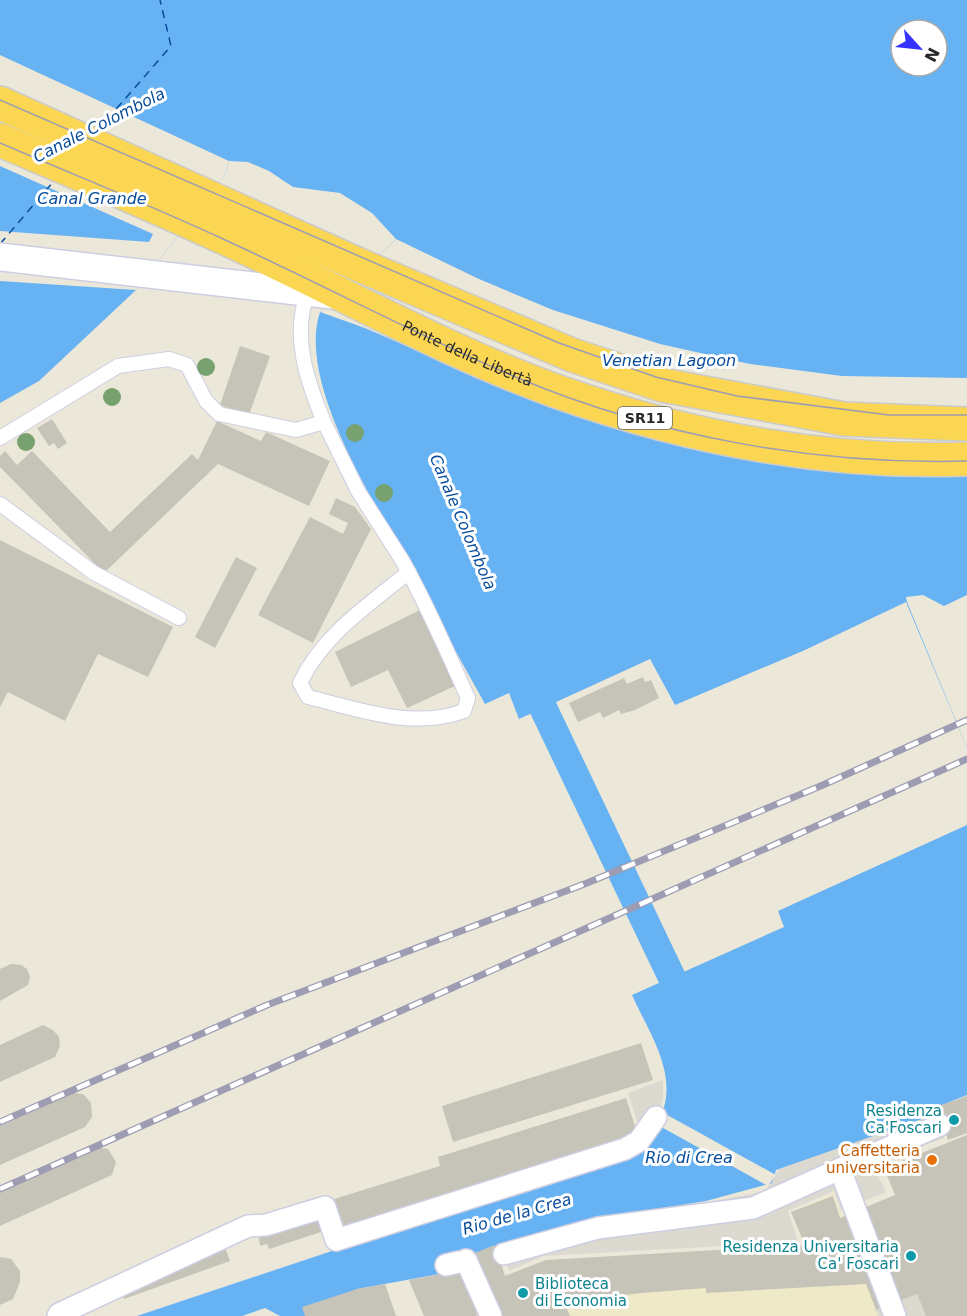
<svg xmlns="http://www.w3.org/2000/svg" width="967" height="1316" viewBox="0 0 967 1316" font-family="'DejaVu Sans',sans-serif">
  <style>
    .education { fill: #eee9c7 }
    .plaza { fill: #dbd9d0 }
    .water { fill: #66b2f3; fill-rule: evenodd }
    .pier { fill: #ebe7d9 }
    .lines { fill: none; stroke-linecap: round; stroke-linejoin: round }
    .canal { stroke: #66b2f3; stroke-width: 28 }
    .ferry { stroke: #084d9c; stroke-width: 1.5; stroke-dasharray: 8 6; stroke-linecap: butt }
    .building { fill: #c6c3b9 }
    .pedestrian-tunnel { stroke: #c4c1b6; stroke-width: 21; stroke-dasharray: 21 10; stroke-linecap: butt }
    .service-casing { stroke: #cecee2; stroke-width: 16 }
    .pedestrian-casing { stroke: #cecee2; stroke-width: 24 }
    .minor-casing { stroke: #cecee2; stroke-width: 30 }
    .trunk-casing { stroke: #cbcbcb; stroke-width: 36 }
    .service { stroke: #fff; stroke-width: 14 }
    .pedestrian { stroke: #fff; stroke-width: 21 }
    .minor { stroke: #fff; stroke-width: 27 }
    .trunk { stroke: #fad652; stroke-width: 33 }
    .tram { stroke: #9d9cb3; stroke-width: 1.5 }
    .rail-casing { stroke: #9d9cb3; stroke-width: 7 }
    .rail { stroke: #fff; stroke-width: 4.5; stroke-dasharray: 14; stroke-linecap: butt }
    .tree { fill: #77a16e }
    .culture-dot { fill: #0f9aa8; stroke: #fff; stroke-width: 2 }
    .food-dot { fill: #e8710a; stroke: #fff; stroke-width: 2 }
    .labels { text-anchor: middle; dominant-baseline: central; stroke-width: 6; stroke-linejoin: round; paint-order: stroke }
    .shield { fill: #fff; stroke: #686868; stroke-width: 1.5 }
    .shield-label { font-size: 14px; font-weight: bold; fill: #282828 }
    .street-label { font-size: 15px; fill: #282828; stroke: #fff }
    .culture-label { font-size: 15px; fill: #0d838f; stroke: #fff; text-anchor: end }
    .food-label { font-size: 15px; fill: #c56008; stroke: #fff; text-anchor: end }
    .water-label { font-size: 16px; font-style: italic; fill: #084d9c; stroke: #fff }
  </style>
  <rect width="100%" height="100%" fill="#ebe7d9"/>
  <path class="education" d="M833,1194L878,1316H496L483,1284L546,1260L804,1245L791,1212Z"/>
  <g class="plaza">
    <path d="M663,1080V1100L655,1119L642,1136L628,1093Z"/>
    <path d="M936,1114L944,1138L872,1164L886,1192L841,1210L834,1191L788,1211L798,1242L543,1256L509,1271L501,1244L765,1191L779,1169Z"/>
    <path d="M917,1294L926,1316H878L876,1310Z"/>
  </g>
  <g class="water">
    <path d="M0,0H967V748L906,602L805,650L675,705L650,659L519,719L509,693L485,704C458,656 432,608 406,560C373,499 297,382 320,312L396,239L372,213L340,193L293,187L269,171L248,162L229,161L225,175L136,290L39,381L0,403ZM901,30H937V66H901Z"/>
    <path d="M967,825V1095L937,1107L936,1114L776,1170L772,1183L706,1201L576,1222L472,1254L445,1273L357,1289L305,1316H280L265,1308L242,1316H137L443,1214L661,1116C679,1074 649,1033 632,995L784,927L778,911Z"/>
  </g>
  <g class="pier">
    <path d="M0,55L229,161L225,175L136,290L0,281V231L149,242L153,234L0,166Z"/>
    <path d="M396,239L479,279L553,310L660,344L750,364L842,376L967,378V475L487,381L365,328L320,312Z"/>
    <path d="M923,595L944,606L967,595V748L907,602L906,597Z"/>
    <path d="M660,1111L776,1175L768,1186L654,1123Z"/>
  </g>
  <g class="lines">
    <path class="canal" d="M526,672L685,1005L692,1009"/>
    <g class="ferry">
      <path d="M98,130L171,46L160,0"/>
      <path d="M0,244L54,181"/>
    </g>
  </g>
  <g class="building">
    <path d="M240,346L270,356L249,415L220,405Z"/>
    <path d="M52,419L67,443L58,449L54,443L49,446L37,428Z"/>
    <path d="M217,421L261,441L266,432L330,461L309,506L218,464L104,573L0,467V456L5,451L17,465L32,451L110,532L192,454L198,460Z"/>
    <path d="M336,498L355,507L371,529L313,643L258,615L310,517L343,534L348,523L329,514Z"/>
    <path d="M0,540L173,627L148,677L98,654L65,721L8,692L0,707Z"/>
    <path d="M236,557L257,568L215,648L195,637Z"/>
    <path d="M420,610L455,686L407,708L388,670L351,687L335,652Z"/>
    <path d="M643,677L645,682L651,680L659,698L635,710L621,714L619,710L603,718L600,712L578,722L569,703L624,678L627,684Z"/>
    <path d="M11,964L21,965L27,969L30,977L28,985L0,1001V969Z"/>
    <path d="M43,1025L53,1030L59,1037L60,1046L55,1057L0,1082V1045Z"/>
    <path d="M641,1043L653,1080L453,1142L442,1106Z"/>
    <path d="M73,1093L83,1094L91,1103L92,1117L85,1127L0,1165V1126Z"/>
    <path d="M967,1096V1133L948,1140L936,1107Z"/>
    <path d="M626,1098L639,1139L338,1234L328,1201L440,1166L438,1157Z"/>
    <path d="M967,1135V1316H926L917,1294L876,1310L866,1284L706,1293V1288L642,1293L564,1302L570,1316H496L472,1254L495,1245L505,1276L546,1260L805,1245L791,1212L833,1196L840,1218L895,1195L884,1168Z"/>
    <path d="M95,1147L108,1149L116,1162L112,1175L0,1226V1189Z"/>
    <path d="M324,1211L330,1229L269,1249L267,1244L260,1246L259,1238Z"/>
    <path d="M223,1242L230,1261L124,1299L120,1289Z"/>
    <path d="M0,1257L11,1259L20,1271V1282L13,1299L0,1305Z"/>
    <path d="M466,1269L484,1313L475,1316H424L409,1280Z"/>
    <path d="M385,1284L396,1316H305L302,1307L357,1289Z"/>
  </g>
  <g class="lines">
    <path class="pedestrian-tunnel" d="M940,1125L967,1114"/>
    <defs>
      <g id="service">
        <path d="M324,422L358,491L402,560C427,605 447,651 468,698L464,711C413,730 358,709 308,697L300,683C322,636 369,604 409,572"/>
        <path d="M0,438L118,366L169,359L187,365L206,401L219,414L296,430L324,422C307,381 291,335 308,292"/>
        <path d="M0,504L94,573L179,618"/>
      </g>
      <g id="pedestrian">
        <path d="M840,1169L940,1125"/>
        <path d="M504,1254L598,1228L753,1208L840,1169L895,1316"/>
        <path d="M466,1260L491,1316"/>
        <path d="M446,1265L459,1262"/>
        <path d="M58,1316L59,1314L248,1226L266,1225L325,1207L336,1240L625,1149L639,1141L656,1117"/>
      </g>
      <path id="minor" d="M0,257L332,295"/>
      <g id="trunk">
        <path d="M0,103L357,264L572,355L662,385L844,419L967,424"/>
        <path id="s1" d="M0,140C89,178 178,215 265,257C361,303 456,355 556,391C688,438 827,464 967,459"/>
      </g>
    </defs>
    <use href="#service" class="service-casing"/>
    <use href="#pedestrian" class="pedestrian-casing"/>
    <use href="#minor" class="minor-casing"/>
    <use href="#trunk" class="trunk-casing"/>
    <use href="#service" class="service"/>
    <use href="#pedestrian" class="pedestrian"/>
    <use href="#minor" class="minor"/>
    <use href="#trunk" class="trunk"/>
    <g class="tram">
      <path d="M0,100L559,343L656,377L737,396L889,415H967"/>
      <path d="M0,143C74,175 150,205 223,239C322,284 418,336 518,378C659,437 815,465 967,461"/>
    </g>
    <defs>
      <g id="rail">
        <path d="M0,1122L267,1005L587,883L823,785L967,720"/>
        <path d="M0,1189L967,759"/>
      </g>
    </defs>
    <use href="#rail" class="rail-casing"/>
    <use href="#rail" class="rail"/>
  </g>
  <g class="tree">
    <circle cx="206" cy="367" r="9"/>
    <circle cx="112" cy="397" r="9"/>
    <circle cx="355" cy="433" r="9"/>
    <circle cx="26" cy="442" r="9"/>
    <circle cx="384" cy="493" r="9"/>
  </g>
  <g class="culture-dot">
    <circle cx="954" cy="1120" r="6"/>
    <circle cx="911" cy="1256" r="6"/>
    <circle cx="523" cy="1293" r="6"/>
  </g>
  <circle class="food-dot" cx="932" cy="1160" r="6"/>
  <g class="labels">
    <rect class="shield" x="618" y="407" width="54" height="22" rx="4.5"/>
    <g class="shield-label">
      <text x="645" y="418">SR11</text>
    </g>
    <g class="street-label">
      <text stroke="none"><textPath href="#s1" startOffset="514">Ponte della Libertà</textPath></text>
    </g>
    <g class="culture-label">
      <text x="942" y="1111">Residenza<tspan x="942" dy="17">Ca'Foscari</tspan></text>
      <text x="899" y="1247">Residenza Universitaria<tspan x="899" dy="17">Ca' Foscari</tspan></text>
      <text x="535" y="1284" text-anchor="start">Biblioteca<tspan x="535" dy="17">di Economia</tspan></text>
    </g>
    <g class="food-label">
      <text x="920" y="1151">Caffetteria<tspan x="920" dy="17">universitaria</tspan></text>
    </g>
    <g class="water-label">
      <text transform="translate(99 125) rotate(-27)">Canale Colombola</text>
      <text x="92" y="198">Canal Grande</text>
      <text x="669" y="360">Venetian Lagoon</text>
      <text transform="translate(463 522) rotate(67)">Canale Colombola</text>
      <text x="689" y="1157">Rio di Crea</text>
      <text transform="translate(517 1214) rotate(-16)">Rio de la Crea</text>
    </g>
  </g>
  <g transform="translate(919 48) rotate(117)"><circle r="28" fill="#ffffff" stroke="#a9a9a9" stroke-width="1.5"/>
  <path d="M0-4.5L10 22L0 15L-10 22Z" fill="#3332ff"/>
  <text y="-9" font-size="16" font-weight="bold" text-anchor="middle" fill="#282828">N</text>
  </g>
</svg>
